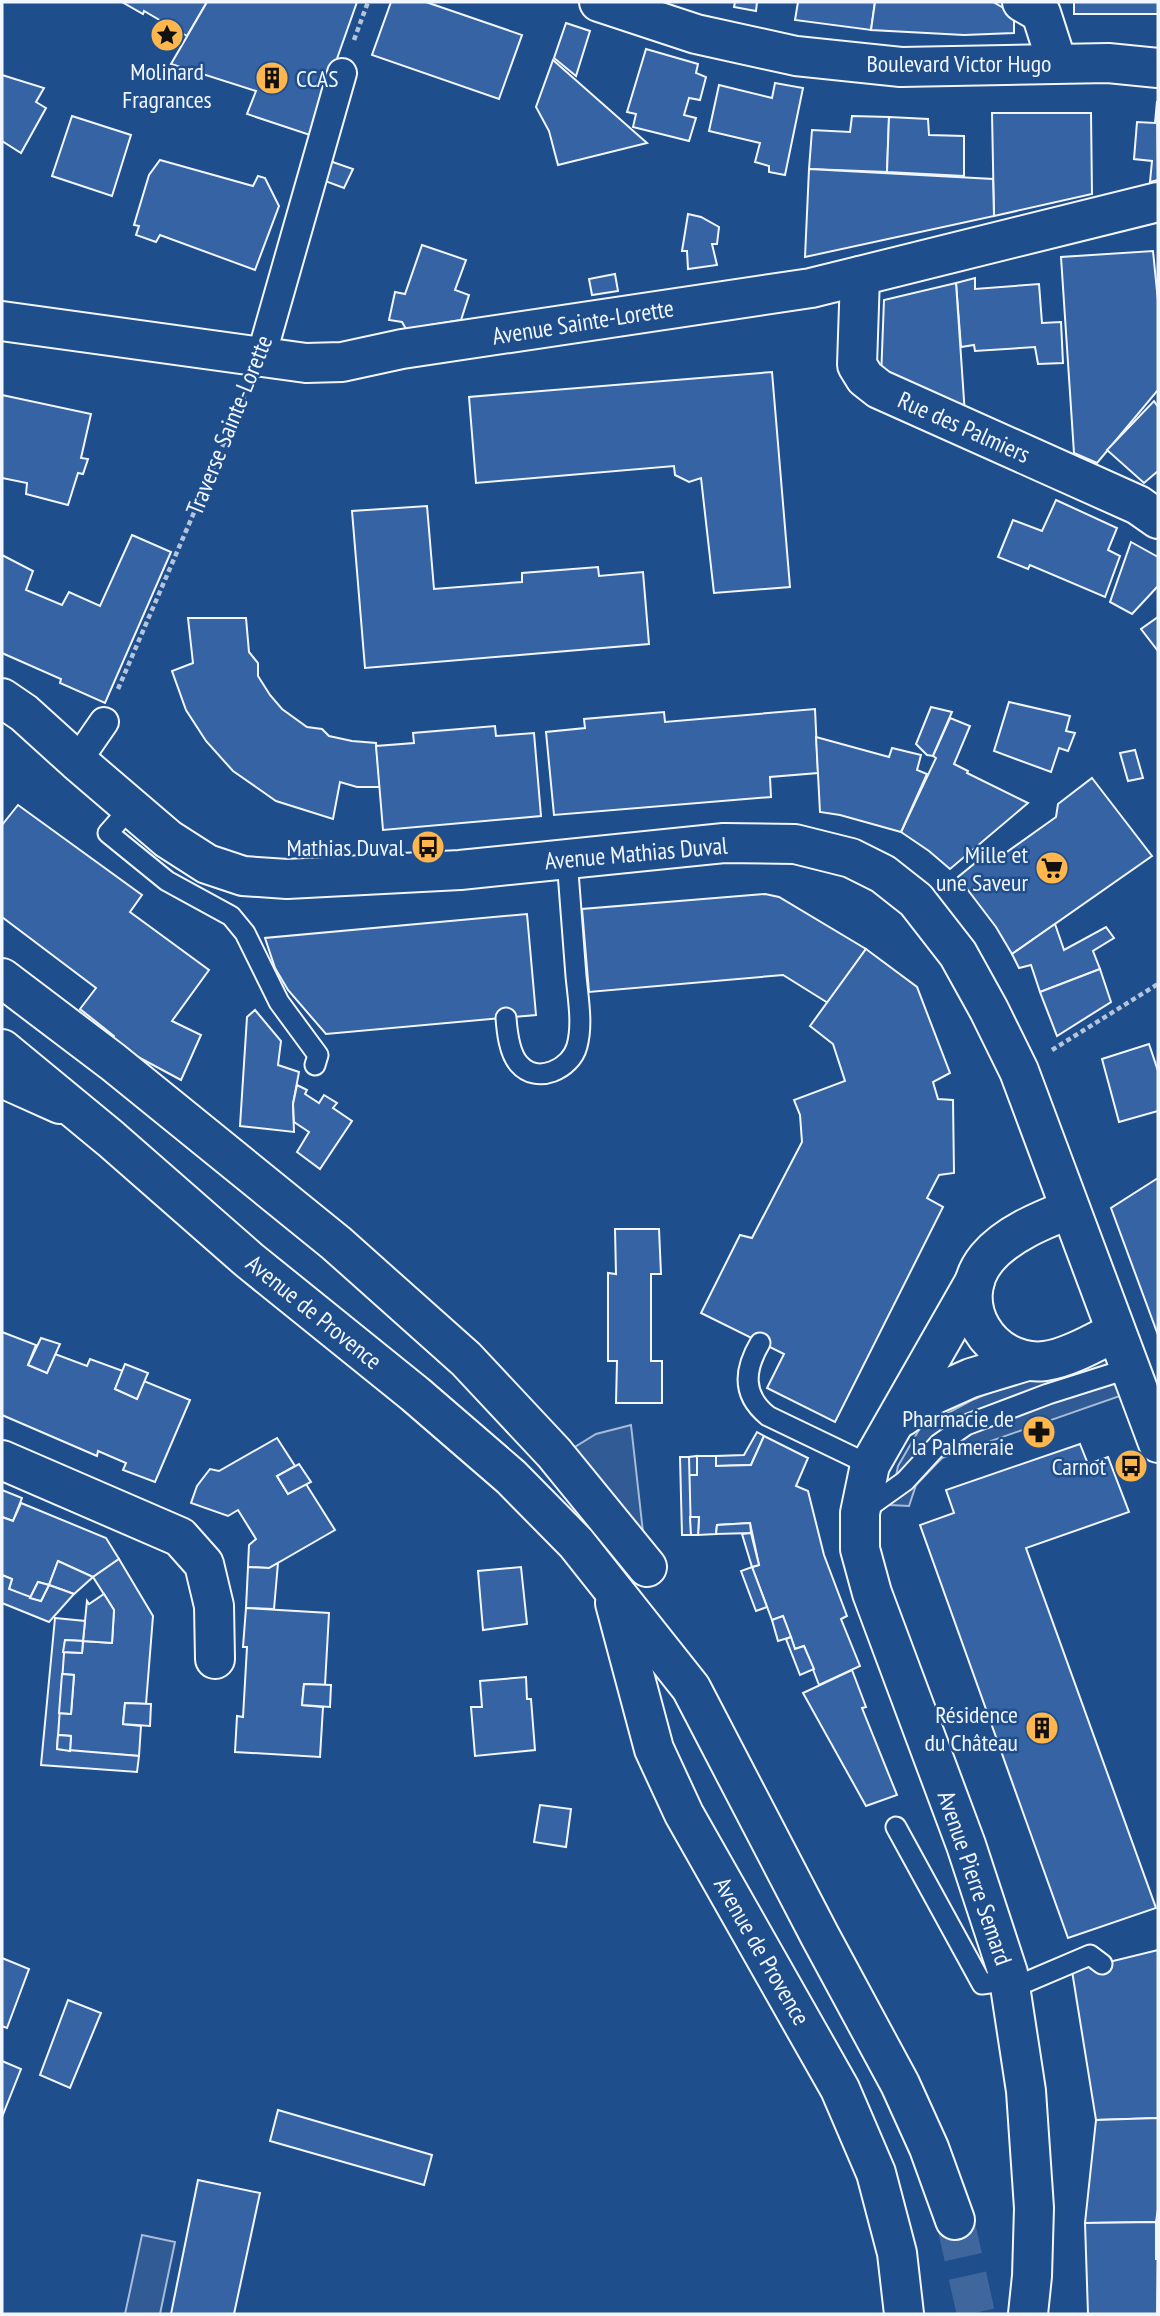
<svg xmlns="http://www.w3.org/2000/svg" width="1160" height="2316" viewBox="0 0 1160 2316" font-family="'PT Sans Narrow',sans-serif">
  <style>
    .built { fill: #305b95; stroke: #a8bbd7; stroke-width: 2 }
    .building { fill: #3563a3; stroke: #f2f6ff; stroke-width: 2 }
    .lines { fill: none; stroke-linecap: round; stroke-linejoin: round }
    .secondary-tunnel { stroke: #3f679d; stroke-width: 38; stroke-dasharray: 38 19; stroke-linecap: butt }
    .service-casing { stroke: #f2f6ff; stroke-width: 23 }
    .pedestrian-casing { stroke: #f2f6ff; stroke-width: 32 }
    .minor-casing { stroke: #f2f6ff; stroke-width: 42 }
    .tertiary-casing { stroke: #f2f6ff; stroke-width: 42 }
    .secondary-casing { stroke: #f2f6ff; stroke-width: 42 }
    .primary-casing { stroke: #f2f6ff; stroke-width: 42 }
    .path { stroke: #b3c4dc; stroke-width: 4.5; stroke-dasharray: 5 3.5; stroke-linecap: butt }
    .service { stroke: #1f4e8c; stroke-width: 19 }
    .pedestrian { stroke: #1f4e8c; stroke-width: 28 }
    .minor { stroke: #1f4e8c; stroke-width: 38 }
    .tertiary { stroke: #1f4e8c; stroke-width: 38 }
    .secondary { stroke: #1f4e8c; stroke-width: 38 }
    .primary { stroke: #1f4e8c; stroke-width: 38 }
    .labels { text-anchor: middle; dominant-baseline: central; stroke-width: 5; stroke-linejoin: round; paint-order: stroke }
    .street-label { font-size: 24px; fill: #f2f6ff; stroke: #1f4e8c }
    .poi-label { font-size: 24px; fill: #f2f6ff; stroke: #1f4e8c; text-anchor: end }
  </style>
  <rect width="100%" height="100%" fill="#1f4e8c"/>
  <g class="built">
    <path d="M1104,1354L1120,1396L942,1458L916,1485L909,1506L890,1505L898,1466L920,1428L972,1400L1047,1370Z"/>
    <path d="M631,1425L645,1550L562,1455L596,1434Z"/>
    <path d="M142,2235L175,2242L160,2314H125Z"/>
  </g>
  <g class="building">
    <path d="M122,2H207L187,36L144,11L143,14Z"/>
    <path d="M207,2H357L310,135L247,114L256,91L171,64Z"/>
    <path d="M391,2H426L522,35L499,99L372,55Z"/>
    <path d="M735,2H757L756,11L734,7Z"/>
    <path d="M798,2H875L871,30L795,20Z"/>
    <path d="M875,2H993L1014,14V33L964,35L871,30Z"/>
    <rect x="1074" y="2" width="84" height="12"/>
    <path d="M566,23L590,31L576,76L554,58Z"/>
    <path d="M646,49L698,64L696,73L706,77L700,100L689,98L684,115L696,118L689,141L633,127L636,114L627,112Z"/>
    <path d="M553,60L647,143L558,165L549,131L536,107Z"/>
    <path d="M2,75L44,88L36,102L46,108L21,153L2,141Z"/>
    <path d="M775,83L803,88L785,175L769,172V166L755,162L760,143L709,131L719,85L772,98Z"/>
    <path d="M1157,101L1158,180L1150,182L1152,161L1134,159L1137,122L1155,123Z"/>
    <path d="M992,113H1091L1092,194L994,216Z"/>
    <path d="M72,116L131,135L112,196L52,176Z"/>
    <path d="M852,116L889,117L887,172L809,169L812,130L850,132Z"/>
    <path d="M889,117L928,119L929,135L964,136V176L887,172Z"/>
    <path d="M324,159L353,169L344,188L317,178Z"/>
    <path d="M160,160L253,186L258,176L265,178L279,206L255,270L160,235L156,242L136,235L139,226L134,225L149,175Z"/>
    <path d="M809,169L993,179L994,216L805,257Z"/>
    <path d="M688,214L701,217L719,227L717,244H712L717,265L688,269L687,251H682Z"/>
    <path d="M422,245L466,260L455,290L469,295L461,320L406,329L402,322L389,320L395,292L405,294Z"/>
    <path d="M1153,251L1158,301V390L1097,463L1074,453L1061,257Z"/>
    <path d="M615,274L618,291L592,295L589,279Z"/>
    <path d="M975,278V289L1039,284L1042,323L1061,322L1063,363L1038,364L1035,347L975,351L974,345L961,347L956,283Z"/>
    <path d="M956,283L965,415L881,378L884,300Z"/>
    <path d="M772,372L790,587L714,593L701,478L689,482L675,475L674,466L476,483L469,397Z"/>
    <path d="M2,395L91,414L81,458L88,459L83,474L78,473L68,505L26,494L27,483L2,478Z"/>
    <path d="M1154,401L1158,407V471L1144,483L1107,450Z"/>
    <path d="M1056,500L1117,528L1108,550L1120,556L1105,597L1030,565L1028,569L998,557L1013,520L1042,531Z"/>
    <path d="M427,506L434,589L522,582V573L598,567L599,576L643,572L649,644L365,668L352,511Z"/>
    <path d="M132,535L171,552L105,703L60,683L61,679L2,653V555L33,571L26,590L62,605L69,592L100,606Z"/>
    <path d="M1131,542L1158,557V586L1132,614L1110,602Z"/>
    <path d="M1158,617V651L1141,629Z"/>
    <path d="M188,618H246L249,652L258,663V676L270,695L282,709L307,727L322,729L329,736L352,741L376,743L380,787H357L340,782L333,819L276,801L233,771L206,741L186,710L172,671L193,663Z"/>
    <path d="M1009,702L1070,716L1066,731L1075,733L1068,751L1059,748L1051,772L994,751Z"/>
    <path d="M931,707L952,712L933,756L927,755L916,744Z"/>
    <path d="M815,709L818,773L770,777L771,797L554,815L546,732L585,728L584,719L664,712L665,722Z"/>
    <path d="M950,718L970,726L954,764L968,771L967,773L1028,803L950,869L929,851L901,832L936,758L933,756Z"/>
    <path d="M495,726L496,736L534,733L541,816L383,830L376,746L414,743L413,733Z"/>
    <path d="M816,737L889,757L892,748L921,755L917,770L927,774L901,832L840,815L820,812Z"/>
    <path d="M1135,750L1143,778L1128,781L1120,753Z"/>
    <path d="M1092,778L1152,856L1012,954L996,927L958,877L991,850L997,859L1056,817L1058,804Z"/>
    <path d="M18,805L142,895L130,912L209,970L172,1021L201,1035L181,1080L112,1043L114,1036L80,1009L96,988L2,917V825Z"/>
    <path d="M765,894L779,897L866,949L828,1003L783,975L589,992L582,909Z"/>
    <path d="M527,914L536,1015L326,1034L288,990L275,968L265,938Z"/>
    <path d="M1055,924L1064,950L1106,927L1114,938L1093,951L1100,969L1040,992L1031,965L1019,968L1012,954Z"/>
    <path d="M866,949L917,987L950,1073L933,1082L938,1099L953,1100L954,1173L939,1175L927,1198L943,1207L835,1422L767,1388L784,1354L701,1313L740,1235L752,1238L802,1142L800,1115L794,1100L845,1081L833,1044L810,1026Z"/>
    <path d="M1100,969L1111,1002L1057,1036L1040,992Z"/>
    <path d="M255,1010L281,1041L278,1065L299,1072L293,1104L294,1132L240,1126L247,1017Z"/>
    <path d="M1149,1044L1158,1071V1111L1119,1122L1102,1059Z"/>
    <path d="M297,1085L307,1090L305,1094L319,1103L324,1095L337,1103L333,1108L352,1121L320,1169L297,1152L309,1132L294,1122L293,1104Z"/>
    <path d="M1158,1178V1335L1111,1208Z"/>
    <path d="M615,1229H659L661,1274H651V1361H662V1403H616L617,1361H608V1273L616,1274Z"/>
    <path d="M2,1332L36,1345L28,1365L47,1373L55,1354L87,1366L90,1359L123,1371L115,1389L137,1399L144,1381L190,1400L155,1482L123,1470L126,1463L98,1451L97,1456L2,1415Z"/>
    <path d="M41,1338L60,1344L47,1373L28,1365Z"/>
    <path d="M125,1364L148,1373L137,1399L115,1389Z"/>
    <path d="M757,1432L764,1436L751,1465L716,1466V1456L744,1455Z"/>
    <path d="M764,1436L808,1458L796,1486L808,1491L824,1555L847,1616L841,1619L860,1666L819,1685L804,1646L795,1649L783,1616L772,1620L752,1567L759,1565L750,1523L717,1525L716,1534L698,1535L699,1517H690L689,1475H697V1456H716V1466L751,1465Z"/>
    <path d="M277,1438L295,1466L277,1476L288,1494L306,1484L335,1530L269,1568L248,1567L249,1545L256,1539L238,1510L228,1516L191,1503L197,1486L210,1469L219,1471Z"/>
    <path d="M1080,1444L1088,1464L1108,1457L1129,1512L1026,1548L1156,1908L1068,1938L920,1525L954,1513L946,1490Z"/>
    <path d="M697,1456V1475H689V1457Z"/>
    <path d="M680,1457H689L691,1535H682Z"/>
    <path d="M299,1464L311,1482L288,1494L277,1476Z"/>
    <path d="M2,1490L22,1498L13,1521L2,1517Z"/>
    <path d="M21,1503L106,1538L119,1559L93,1577L58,1561L49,1585L38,1582L30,1598L9,1589L12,1579L2,1575V1517L13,1521Z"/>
    <path d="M690,1517H699L698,1535H691Z"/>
    <path d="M750,1523L751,1533L716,1534L717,1525Z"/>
    <path d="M751,1533L759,1565L752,1567L742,1534Z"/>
    <path d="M119,1559L153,1616L146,1704L125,1703L123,1724L141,1726L139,1756L70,1751L71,1736L58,1735L59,1713L71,1714L74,1675L62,1674L63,1652L82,1653L83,1641L112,1643L114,1610L93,1577Z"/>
    <path d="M58,1561L93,1577L74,1594L49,1585Z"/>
    <path d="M278,1563L274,1609L246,1608L248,1567L269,1568Z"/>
    <path d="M521,1567L527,1624L483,1630L478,1571Z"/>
    <path d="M752,1567L767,1607L756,1611L741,1571Z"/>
    <path d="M2,1575L12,1579L9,1589L41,1601L49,1585L74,1594L49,1622L2,1603Z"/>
    <path d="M38,1582L49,1585L41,1601L30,1598Z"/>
    <path d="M104,1594L114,1610L112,1643L83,1641L87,1601L89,1604Z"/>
    <path d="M246,1608L329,1613L325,1685L304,1684L302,1705L323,1707L320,1757L235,1752L237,1716L243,1717L247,1647H243Z"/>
    <path d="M783,1616L791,1637L778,1641L772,1620Z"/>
    <path d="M55,1618L85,1621L83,1641L65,1640L57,1749L139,1756L137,1772L41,1765Z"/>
    <path d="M791,1637L795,1649L804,1646L814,1669L800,1675L786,1639Z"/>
    <path d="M65,1640L83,1641L82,1653L63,1652Z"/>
    <path d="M852,1670L866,1707L862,1708L897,1795L866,1806L803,1693Z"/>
    <path d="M62,1674L74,1675L71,1714L59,1713Z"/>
    <path d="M526,1677L527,1699H531L535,1750L475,1756L471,1707H482L480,1681Z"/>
    <path d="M304,1684L331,1685L330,1707L302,1705Z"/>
    <path d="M125,1703L151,1704L150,1726L123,1724Z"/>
    <path d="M58,1735L71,1736L70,1751L57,1749Z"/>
    <path d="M540,1805L571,1809L566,1847L534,1842Z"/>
    <path d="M1158,1950V2118L1096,2120L1072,1971Z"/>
    <path d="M2,1958L29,1969L7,2028L2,2026Z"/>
    <path d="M68,2000L101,2013L70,2088L40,2075Z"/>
    <path d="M2,2061L21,2069L2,2117Z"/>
    <path d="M278,2110L432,2155L424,2185L270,2141Z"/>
    <path d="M1158,2118V2209L1156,2222L1085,2223L1096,2120Z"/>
    <path d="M198,2180L260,2193L234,2314H171Z"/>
    <path d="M1156,2222V2259H1158L1157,2314H1088L1085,2223Z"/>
  </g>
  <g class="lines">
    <path class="secondary-tunnel" d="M955,2220L976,2314"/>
    <defs>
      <g id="service">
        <path d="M131,807L108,833L167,881L231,916L245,933L279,1002L318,1055L315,1065"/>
        <path d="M506,1018C507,1031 509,1053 519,1064C537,1085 571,1069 577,1046C583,1024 578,998 576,976C573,937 570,898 567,859"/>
        <path d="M760,1343C744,1370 742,1395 768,1416L870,1465"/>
        <path d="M863,1511L905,1481L939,1444L966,1425L1048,1394L1130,1368"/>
        <path d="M896,1827L982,1984L1009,1980"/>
        <path d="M1010,1989L1090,1955L1102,1964"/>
      </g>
      <g id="pedestrian">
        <path d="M261,357L342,73"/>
        <path d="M77,761L104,722"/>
      </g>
      <g id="minor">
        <path d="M1022,2L1041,13L1057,63"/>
        <path d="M860,276L857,365L865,378L879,389L1138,505L1158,519"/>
        <path d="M2,321L306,363L342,362L402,349L811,288L1158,202"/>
        <path d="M2,978L113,1062L336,1243L466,1359L554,1453L647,1567"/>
        <path d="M2,1078L60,1104"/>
        <path d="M2,1460L180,1537L204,1564L214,1606L215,1659"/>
      </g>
      <g id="tertiary">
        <path d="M1070,1209C1042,1220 1007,1234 987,1258C950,1303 990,1367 1045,1361C1068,1358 1095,1342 1115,1332"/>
        <path d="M975,1281L870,1465L860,1513V1549L872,1593L966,1845L1008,1973L1026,2091L1034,2208L1032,2276L1028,2314"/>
        <path d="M902,1417L933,1395L971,1378L1027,1361"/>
      </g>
      <g id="secondary">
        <path d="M2,698L24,713L77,761L168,839L207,864L243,876L287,879L460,870L724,843L795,844L851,858L883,874L916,900L958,954L989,1010L1019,1071L1158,1443"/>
        <path d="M2,1049L111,1139L249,1260L415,1394L511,1477L576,1543L691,1688L820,1936L900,2084L929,2148L955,2220"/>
        <path d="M615,1603L654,1749L684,1814L840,2089L876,2173L897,2253L904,2314"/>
      </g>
      <path id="primary" d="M599,2L696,34L796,56L901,67L1108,63L1158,68"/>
    </defs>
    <use href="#service" class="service-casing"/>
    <use href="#pedestrian" class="pedestrian-casing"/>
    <use href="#minor" class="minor-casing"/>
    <use href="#tertiary" class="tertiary-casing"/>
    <use href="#secondary" class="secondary-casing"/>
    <use href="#primary" class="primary-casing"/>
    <g class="path">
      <path d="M354,40L368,2"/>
      <path d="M118,689L245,394"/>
      <path d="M1052,1050L1158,984"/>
    </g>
    <use href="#service" class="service"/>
    <use href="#pedestrian" class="pedestrian"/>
    <use href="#minor" class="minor"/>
    <use href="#tertiary" class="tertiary"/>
    <use href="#secondary" class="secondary"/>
    <use href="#primary" class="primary"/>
  </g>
  <defs>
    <symbol id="sight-disc" viewBox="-11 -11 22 22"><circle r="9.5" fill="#ffb74d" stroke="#1f4e8c"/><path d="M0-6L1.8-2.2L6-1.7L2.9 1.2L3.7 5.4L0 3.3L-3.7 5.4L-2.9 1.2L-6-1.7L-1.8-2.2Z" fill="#111"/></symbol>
    <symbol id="building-disc" viewBox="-11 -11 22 22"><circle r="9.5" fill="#ffb74d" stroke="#1f4e8c"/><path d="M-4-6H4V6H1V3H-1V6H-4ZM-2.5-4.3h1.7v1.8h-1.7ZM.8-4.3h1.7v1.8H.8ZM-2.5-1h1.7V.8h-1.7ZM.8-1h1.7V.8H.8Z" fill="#111"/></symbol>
    <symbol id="bus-disc" viewBox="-11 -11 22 22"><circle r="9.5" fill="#ffb74d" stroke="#1f4e8c"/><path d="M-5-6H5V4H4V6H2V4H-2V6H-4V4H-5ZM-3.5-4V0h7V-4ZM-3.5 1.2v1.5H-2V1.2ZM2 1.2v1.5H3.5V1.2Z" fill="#111"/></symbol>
    <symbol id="supermarket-disc" viewBox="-11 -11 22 22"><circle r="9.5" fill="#ffb74d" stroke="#1f4e8c"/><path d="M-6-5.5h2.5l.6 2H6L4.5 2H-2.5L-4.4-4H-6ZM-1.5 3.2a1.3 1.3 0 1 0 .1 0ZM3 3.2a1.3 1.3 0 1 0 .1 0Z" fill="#111"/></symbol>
    <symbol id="pharmacy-disc" viewBox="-11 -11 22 22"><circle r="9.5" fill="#ffb74d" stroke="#1f4e8c"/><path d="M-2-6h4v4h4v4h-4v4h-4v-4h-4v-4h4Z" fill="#111"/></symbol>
  </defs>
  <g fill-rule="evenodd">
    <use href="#sight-disc" x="148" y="16" width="38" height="38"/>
    <use href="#building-disc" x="253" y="59" width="38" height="38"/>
    <use href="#bus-disc" x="409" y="828" width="38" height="38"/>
    <use href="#supermarket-disc" x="1033" y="849" width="38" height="38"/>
    <use href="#pharmacy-disc" x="1020" y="1413" width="38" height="38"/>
    <use href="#bus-disc" x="1112" y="1447" width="38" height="38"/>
    <use href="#building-disc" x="1023" y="1709" width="38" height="38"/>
  </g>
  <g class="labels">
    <g class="street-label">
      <text x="959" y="63">Boulevard Victor Hugo</text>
      <text transform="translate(583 322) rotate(-9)">Avenue Sainte-Lorette</text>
      <text transform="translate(229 425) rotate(-68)">Traverse Sainte-Lorette</text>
      <text transform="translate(964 427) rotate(24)">Rue des Palmiers</text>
      <text transform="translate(636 853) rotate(-5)">Avenue Mathias Duval</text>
      <text transform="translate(314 1312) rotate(39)">Avenue de Provence</text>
      <text transform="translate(975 1878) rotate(71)">Avenue Pierre Semard</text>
      <text transform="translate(762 1951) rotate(60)">Avenue de Provence</text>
    </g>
    <g class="poi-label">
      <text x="167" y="71" text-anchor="middle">Molinard<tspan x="167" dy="28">Fragrances</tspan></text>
      <text x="296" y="78" text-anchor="start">CCAS</text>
      <text x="404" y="847">Mathias Duval</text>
      <text x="1028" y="854">Mille et<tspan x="1028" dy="28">une Saveur</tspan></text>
      <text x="1014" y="1418">Pharmacie de<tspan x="1014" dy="28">la Palmeraie</tspan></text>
      <text x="1106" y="1466">Carnot</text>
      <text x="1018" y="1714">Résidence<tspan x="1018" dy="28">du Château</tspan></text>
    </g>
  </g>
  <rect width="1160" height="2316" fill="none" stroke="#f2f6ff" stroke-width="7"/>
</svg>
